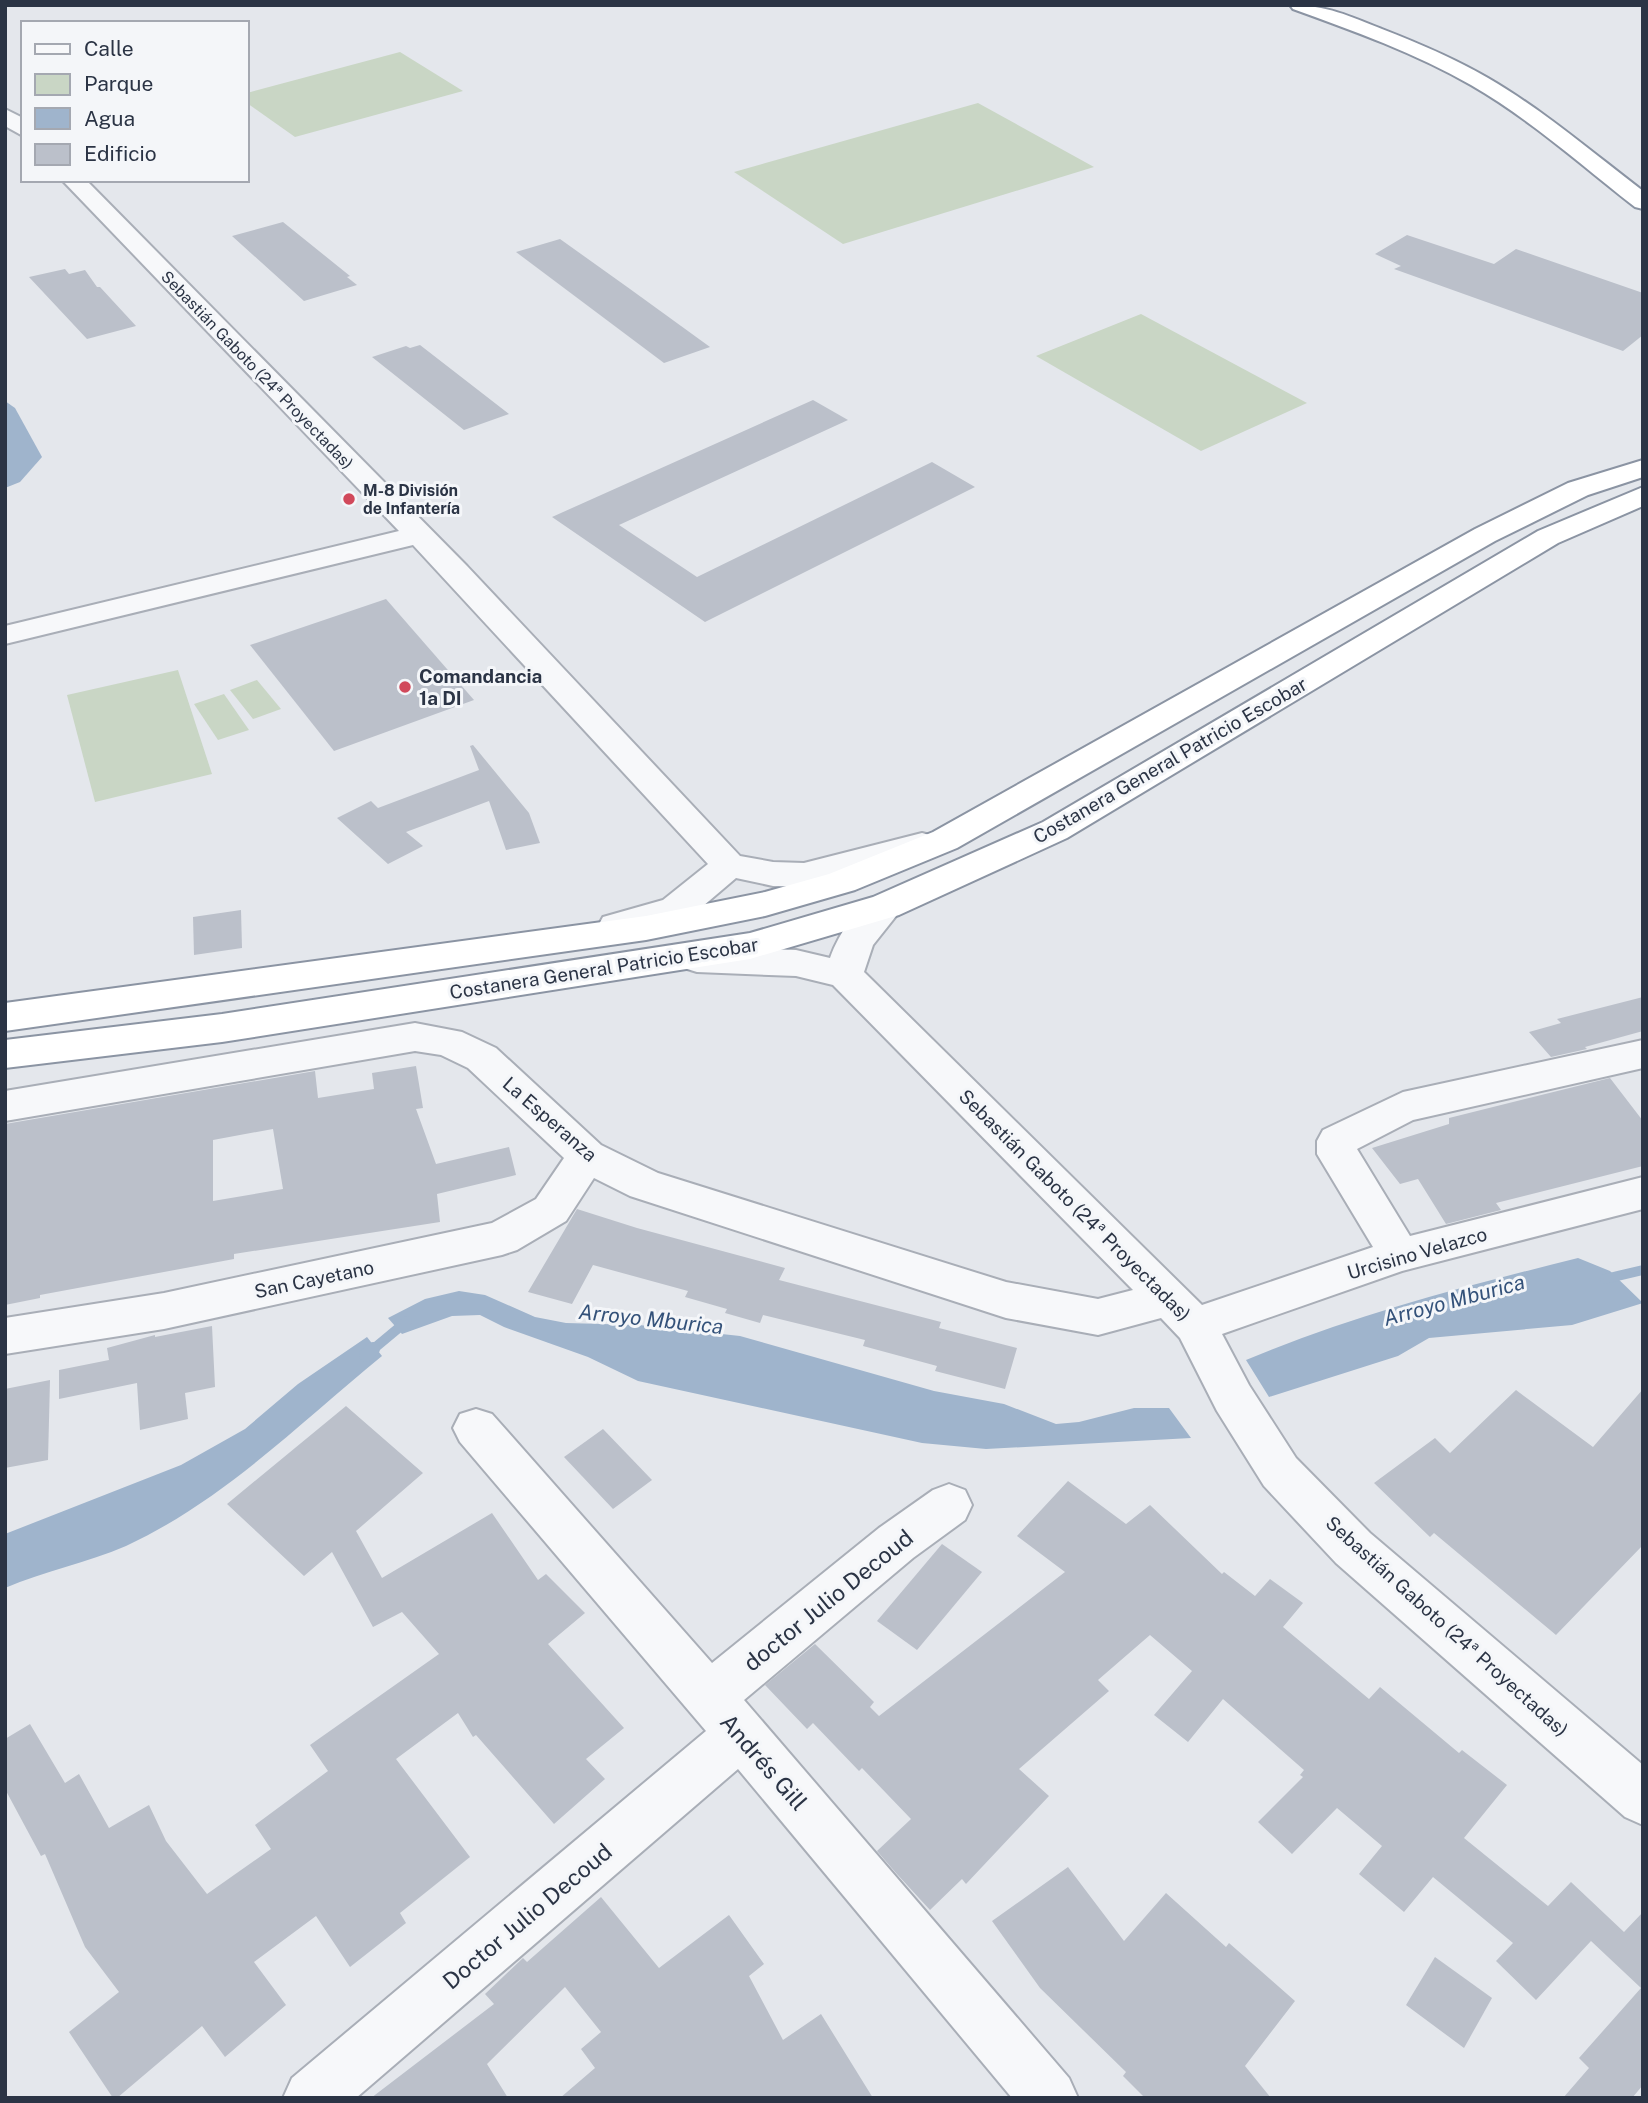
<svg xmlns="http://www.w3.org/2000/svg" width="1648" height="2103" viewBox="0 0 1648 2103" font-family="'Public Sans',sans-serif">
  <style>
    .green { fill: #c9d6c5 }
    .water { fill: #9fb4cc }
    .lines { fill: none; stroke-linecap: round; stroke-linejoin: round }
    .stream-far1 { stroke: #9fb4cc; stroke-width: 10 }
    .stream { stroke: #9fb4cc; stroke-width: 14 }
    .building { fill: #bbc0ca; fill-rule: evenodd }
    .minor-casing { stroke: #a9aeb7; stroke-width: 4 }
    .highway-casing { stroke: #8b94a3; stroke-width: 4 }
    .minor { fill: #f7f8fa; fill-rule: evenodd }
    .highway { fill: #fff; fill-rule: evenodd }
    .poi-dot { fill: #d1495b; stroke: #f4f6f9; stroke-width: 2.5 }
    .labels { text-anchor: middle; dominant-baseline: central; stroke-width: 6; stroke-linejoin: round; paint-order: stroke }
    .far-street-label { font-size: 16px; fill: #2b3445; stroke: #f4f6f9 }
    .far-poi-label { font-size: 16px; font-weight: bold; fill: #2b3445; stroke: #f4f6f9; text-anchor: start }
    .poi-label { font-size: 19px; font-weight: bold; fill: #2b3445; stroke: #f4f6f9; text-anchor: start }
    .street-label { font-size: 19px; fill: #2b3445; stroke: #f4f6f9 }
    .water-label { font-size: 21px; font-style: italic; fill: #34527a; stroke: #f4f6f9 }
    .near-street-label { font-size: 23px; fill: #2b3445; stroke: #f4f6f9 }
  </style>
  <rect width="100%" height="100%" fill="#e4e7ec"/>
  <g class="green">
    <path d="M400,52L463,91L295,137L247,103V93Z"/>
    <path d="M978,103L1094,167L843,244L734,172Z"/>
    <path d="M1141,314L1307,403L1201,451L1036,356Z"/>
    <path d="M178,670L212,774L95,802L67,695Z"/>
    <path d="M257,680L281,709L253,719L230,690Z"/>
    <path d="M224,694L249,730L218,740L194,704Z"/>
  </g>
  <g class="water">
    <path d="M5,401L15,408L42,457L20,482L5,488Z"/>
    <path d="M1578,1258L1610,1271L1643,1303L1572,1325L1429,1338L1398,1356L1269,1397L1246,1360C1353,1315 1466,1286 1578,1258Z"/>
    <path d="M459,1291L485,1295L535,1317L566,1323L639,1325L740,1336L934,1391L1004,1404L1056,1424L1079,1422L1134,1408H1169L1191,1438L986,1449L922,1443L638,1381L588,1357L504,1327L480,1315L452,1316L402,1334L388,1318L425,1299Z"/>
    <path d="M367,1337L382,1356C300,1423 223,1501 126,1546C87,1563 44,1571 5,1588V1534L181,1465L245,1429L298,1384Z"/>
  </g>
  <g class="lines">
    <g class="stream-far1">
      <path d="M1605,1279L1643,1270"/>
      <path d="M371,1351L407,1321"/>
    </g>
    <path class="stream" d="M366,1355L373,1349"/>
  </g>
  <g class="building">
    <path d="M283,222L350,276L347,277L357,285L304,301L232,236Z"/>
    <path d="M1407,235L1494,264L1516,249L1643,293V335L1623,351L1394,269L1401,266L1375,254Z"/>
    <path d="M560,239L630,289L710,347L664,363L516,252Z"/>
    <path d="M65,269L69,274L85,270L97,287H100L136,326L87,339L29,277Z"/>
    <path d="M420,345L509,414L464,430L372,357L406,346L410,348Z"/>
    <path d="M813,400L848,420L619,525L697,577L932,462L975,487L705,622L552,517Z"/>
    <path d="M386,599L474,700L334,751L250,645Z"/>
    <path d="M473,745L529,813L540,843L506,850L489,801L406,832L423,846L388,864L337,818L371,801L378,808L479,770L470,746Z"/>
    <path d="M241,910L242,948L194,955L193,917Z"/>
    <path d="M1643,997V1031L1585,1047L1587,1049L1551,1057L1529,1032L1561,1023L1557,1019Z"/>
    <path d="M416,1066L423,1108L416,1109L436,1164L509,1147L516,1175L437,1194L440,1222L234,1254V1259L40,1295V1298L5,1305V1124L315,1071L318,1098L374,1089L372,1073ZM273,1129L283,1189L213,1201V1140Z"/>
    <path d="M1610,1078L1643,1121V1166L1496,1203L1501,1210L1446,1224L1418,1179L1400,1184L1372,1148L1449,1124V1118Z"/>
    <path d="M577,1209L637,1228L785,1268L779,1280L941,1322L939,1328L1017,1348L1005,1389L935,1371L937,1366L863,1346L865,1340L763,1315L760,1323L725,1313L727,1309L685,1297L688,1291L593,1265L572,1304L528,1292Z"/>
    <path d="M212,1326L215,1387L185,1393L188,1419L140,1430L137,1383L59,1399V1370L109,1360L107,1348L155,1335V1337Z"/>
    <path d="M50,1380L48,1460L5,1468V1389Z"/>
    <path d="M1643,1389V1545L1556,1635L1434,1533L1430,1537L1374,1483L1435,1438L1450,1453L1516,1390L1593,1447Z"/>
    <path d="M346,1406L423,1473L356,1531L382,1578L492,1513L538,1580L546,1574L585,1613L548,1644L624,1728L586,1759L605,1779L554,1824L476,1735L473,1737L458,1713L396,1759L470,1857L400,1913L406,1923L350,1967L316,1916L254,1962L286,2005L225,2057L202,2026L117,2098H113L69,2032L119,1992L85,1947L45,1854L41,1856L5,1789V1739L30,1724L65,1783L79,1774L109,1828L149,1805L166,1841L207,1894L271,1849L255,1825L328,1771L310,1745L439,1654L402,1612L373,1627L332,1552L304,1576L227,1504Z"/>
    <path d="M603,1429L652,1480L613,1509L564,1457Z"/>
    <path d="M1068,1481L1126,1524L1150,1505L1222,1574L1224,1572L1255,1596L1270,1579L1303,1603L1283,1627L1369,1699L1380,1687L1459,1753L1462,1750L1507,1785L1464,1838L1548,1906L1571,1882L1624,1932L1643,1912V2085L1632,2098H1563L1589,2068L1579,2058L1641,1988L1591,1941L1536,2000L1496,1961L1513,1943L1433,1877L1404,1912L1359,1874L1382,1846L1337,1808L1292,1854L1258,1822L1303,1777L1300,1775L1304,1770L1223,1699L1188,1742L1154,1715L1192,1671L1150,1635L1098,1680L1109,1691L1019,1769L1049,1796L966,1884L962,1879L930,1910L896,1873L877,1851L911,1819L862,1768L859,1771L813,1723L807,1729L765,1685L815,1644L874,1702L870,1707L879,1716L1065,1572L1017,1536Z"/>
    <path d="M942,1544L982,1572L917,1650L877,1621Z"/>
    <path d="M1068,1867L1124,1941L1166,1893L1226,1947L1229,1943L1295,2001L1245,2066L1271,2098H1145L1123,2076L1126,2072L1040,1988L992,1921Z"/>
    <path d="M601,1897L659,1968L729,1915L764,1964L749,1976L783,2040L821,2014L873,2098H560L595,2068L581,2049L601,2032L565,1987L487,2064L508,2098H371L494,2004L485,1994L523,1958L527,1962Z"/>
    <path d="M1435,1957L1492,1998L1464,2048L1406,2005Z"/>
  </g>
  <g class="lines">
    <defs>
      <g id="minor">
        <path d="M5,109L23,118V136L5,126Z"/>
        <path d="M62,180H86L467,566L740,856L773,862L804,863L922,833L934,836L939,844L934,852L804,887L773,886L736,878L689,918L616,938L603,935L598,926L603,917L663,900L708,864L413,545L5,644V626L399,531Z"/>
        <path d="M886,894L899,897L904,906L873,945L864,972L1202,1305L1373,1247L1317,1154V1141L1323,1130L1403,1092L1643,1040V1068L1413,1120L1357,1149L1410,1236L1643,1177V1209L1402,1271L1222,1334L1249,1385L1296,1458L1370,1533L1643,1765V1825L1625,1817L1336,1563L1264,1486L1217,1411L1180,1338L1161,1318L1098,1335L1006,1318L630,1196L594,1178L566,1221L517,1250L502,1255L164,1329L5,1354V1318L164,1293L492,1223L536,1199L564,1158L468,1068L441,1055L415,1051L5,1121V1091L415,1023L462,1032L496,1048L601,1145L658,1173L1006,1282L1098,1299L1133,1290L833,985L796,976L697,972L684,968L679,959L684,950L697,946L796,950L830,958C839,933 859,901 886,894Z"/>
        <path d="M476,1409L492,1414L712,1663L879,1528L933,1490L949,1484L965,1490L972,1505L965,1520L913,1558L744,1700L1069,2078L1078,2098H1012L738,1769L356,2098H283L292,2078L706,1731L460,1442L453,1428L460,1414Z"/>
      </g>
      <g id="highway">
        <path d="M1290,5C1327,5 1349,16 1382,29C1418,43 1454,58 1488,78C1543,110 1592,152 1643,191V209L1635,207C1581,165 1530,119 1471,85C1415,53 1354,31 1293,9Z"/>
        <path d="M1643,460V477L1588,495L1495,541L957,848L855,890L765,916L646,940L5,1031V1003L646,916L765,892L829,874L933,832L1475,529L1568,483Z"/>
        <path d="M1643,487V506L1558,543L1067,838L899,915L750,959L222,1042L5,1068V1040L222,1014L750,933L873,897L1043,822L1538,531Z"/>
      </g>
    </defs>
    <use href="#minor" class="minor-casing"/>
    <use href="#highway" class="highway-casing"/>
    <use href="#minor" class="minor"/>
    <use href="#highway" class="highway"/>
  </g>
  <g class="poi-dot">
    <circle cx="349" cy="499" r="7"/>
    <circle cx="405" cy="687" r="7"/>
  </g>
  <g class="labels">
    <g class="far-street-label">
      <text transform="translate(257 370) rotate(46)">Sebastián Gaboto (24ª Proyectadas)</text>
    </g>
    <g class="far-poi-label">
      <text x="363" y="490">M-8 División<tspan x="363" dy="18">de Infantería</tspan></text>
    </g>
    <g class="poi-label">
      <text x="419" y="676">Comandancia<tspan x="419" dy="22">1a DI</tspan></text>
    </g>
    <g class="street-label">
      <text transform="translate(1170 760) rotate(-30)">Costanera General Patricio Escobar</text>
      <text transform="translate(604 968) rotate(-9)">Costanera General Patricio Escobar</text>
      <text transform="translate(550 1119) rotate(41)">La Esperanza</text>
      <text transform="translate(1075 1205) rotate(45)">Sebastián Gaboto (24ª Proyectadas)</text>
      <text transform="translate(1417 1253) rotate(-16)">Urcisino Velazco</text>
      <text transform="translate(314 1279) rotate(-12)">San Cayetano</text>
      <text transform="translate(1447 1626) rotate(42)">Sebastián Gaboto (24ª Proyectadas)</text>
    </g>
    <g class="water-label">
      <text transform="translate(1454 1300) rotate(-15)">Arroyo Mburica</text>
      <text transform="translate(651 1319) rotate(6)">Arroyo Mburica</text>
    </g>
    <g class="near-street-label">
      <text transform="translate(828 1600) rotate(-39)">doctor Julio Decoud</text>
      <text transform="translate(764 1762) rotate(49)">Andrés Gill</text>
      <text transform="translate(527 1916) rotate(-40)">Doctor Julio Decoud</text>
    </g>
  </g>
  <rect width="1648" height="2103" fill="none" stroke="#2b3445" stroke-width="14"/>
  <rect x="21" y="21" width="228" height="161" fill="#f4f6f9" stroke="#a4a8b1" stroke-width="2"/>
  <rect x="35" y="44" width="35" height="10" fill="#f7f8fa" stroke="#a4a8b1" stroke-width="2"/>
  <text x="84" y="56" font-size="21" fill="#2b3445">Calle</text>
  <rect x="35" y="74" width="35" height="21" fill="#c9d6c5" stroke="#a4a8b1" stroke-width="2"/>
  <text x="84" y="91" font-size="21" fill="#2b3445">Parque</text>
  <rect x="35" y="108" width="35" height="21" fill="#9fb4cc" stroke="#a4a8b1" stroke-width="2"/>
  <text x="84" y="126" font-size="21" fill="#2b3445">Agua</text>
  <rect x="35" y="144" width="35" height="21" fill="#bbc0ca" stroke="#a4a8b1" stroke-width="2"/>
  <text x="84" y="161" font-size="21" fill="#2b3445">Edificio</text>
</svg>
